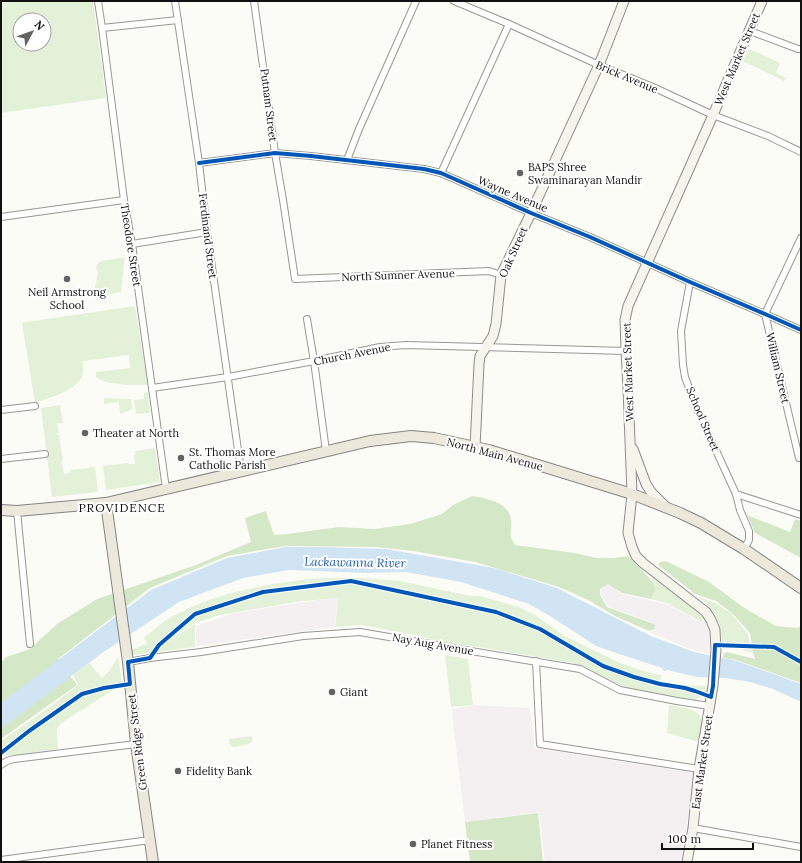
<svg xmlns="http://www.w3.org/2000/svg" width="802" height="863" viewBox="0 0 802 863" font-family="Lora,serif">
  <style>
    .industrial { fill: #f4f0f2 }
    .green { fill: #e4f1d9; fill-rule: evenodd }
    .forest { fill: #d4e8c7 }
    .water { fill: #d0e4f4 }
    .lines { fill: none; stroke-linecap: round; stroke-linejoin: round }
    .street-casing { stroke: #979795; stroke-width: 8 }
    .secondary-casing { stroke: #8d8d8b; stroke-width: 11 }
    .primary-casing { stroke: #848482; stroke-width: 12 }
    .street { stroke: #fffffe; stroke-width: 6 }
    .secondary { stroke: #f5f5ec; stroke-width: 9 }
    .primary { stroke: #ece9dc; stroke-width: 10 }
    .cycleway-casing { stroke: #fff; stroke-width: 6 }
    .cycleway { stroke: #0057b8; stroke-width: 4 }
    .poi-dot { fill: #636362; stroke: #fff; stroke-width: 1.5 }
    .labels { text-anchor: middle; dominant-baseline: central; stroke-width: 4; stroke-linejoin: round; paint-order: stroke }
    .street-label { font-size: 11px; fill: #111; stroke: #fff }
    .poi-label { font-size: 11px; fill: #111; stroke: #fff; text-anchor: start }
    .neighbourhood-label { font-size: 12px; letter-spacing: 1px; fill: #111; stroke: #fff }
    .water-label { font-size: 12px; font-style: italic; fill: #205c9d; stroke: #fff }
  </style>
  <rect width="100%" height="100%" fill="#fcfcf7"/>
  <g class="industrial">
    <path d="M608,584L622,594L669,605L701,623L704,619L709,628L710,654L690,649L650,632L656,630L653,623L608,606L601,594V589Z"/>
    <path d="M338,598L334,627L196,646V626L235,613L324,599Z"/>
    <path d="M476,705L530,708L535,749H541L695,773L686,831L680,862H545L539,812L465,822L454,730L452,709Z"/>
  </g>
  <g class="green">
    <path d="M1,1H93L106,98L1,113ZM20,20H44V44H20Z"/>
    <path d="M749,49L780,63L776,73L786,78L784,81L743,61Z"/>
    <path d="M125,257L121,292L93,298L98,273L96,267L98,263L102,261Z"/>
    <path d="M135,306L148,385H127L105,382L96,377V372L130,368L129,355L83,361C83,366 84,372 82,377C75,391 49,398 35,403L22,323L33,321Z"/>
    <path d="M148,392L150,413L136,414L134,400L144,399V393Z"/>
    <path d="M104,398L131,399L132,409L120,414L119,402L104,404Z"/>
    <path d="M60,405L63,423L57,424L59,433H57V435H59L63,462L61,463V464H62L64,474L70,473V470L95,467L98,492L52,497L41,408Z"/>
    <path d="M155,448L160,482L106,490L103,466L128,463L129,464H135L134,455L136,454L135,451Z"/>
    <path d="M652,577L687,604L698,612L704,618L701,622L669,604L651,599L655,589Z"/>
    <path d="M323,578H364L399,581L471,596H480L519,607L535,615L563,635L593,650L620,663L650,673L661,675L660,682L674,685L708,686L707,693L700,698L695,700L631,689L618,684L573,663L479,647L442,643L419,636L362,625L335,627L338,598L302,601L220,615L195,623L183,630L173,638L195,624V647L158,652L159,650L156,652L132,655V649L147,644L144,637C152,632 159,625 166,620C210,593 272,582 323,578Z"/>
    <path d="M699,597L715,603L731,613L748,634L752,653L723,643L722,642C721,622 714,610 699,597Z"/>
    <path d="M445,655L468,659L473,705L451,707Z"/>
    <path d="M118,657L122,683L117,686L118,687L72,716L60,724L57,730L58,749L13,755L8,756L3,749L1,750V741L51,706L78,685L73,675L89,663L102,678L110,670Z"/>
    <path d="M669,705C679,707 699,708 702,720C703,726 700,735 699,742L667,733Z"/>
    <path d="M252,736V742L249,744L234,747C230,746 229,743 229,739Z"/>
  </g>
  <g class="forest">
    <path d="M472,496C488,499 510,502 511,521C512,526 510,532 511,537C512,540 514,543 515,545L575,553L596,558H613L628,556L653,582L655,589L651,599L622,593L608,584L600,589V595L607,607L654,624L655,629L649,631L615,616L590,601L559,587L475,562L413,551L376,547L285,546L227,556L150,588L58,659L77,685L1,739V663L6,657L30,649L57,624L97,599L196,565L251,542L245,518L266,511L274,535L287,534L339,527L374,529L410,524L442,514L453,505Z"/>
    <path d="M747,515L790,532L795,519L801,521V558L755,533Z"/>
    <path d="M666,561L709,582L746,609L776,626L797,628L801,626V683L736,660L723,658V654L727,652L755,659L753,653L750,633L732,613L716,601L695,594L658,565L660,562Z"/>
    <path d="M538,813L543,862H470L465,822Z"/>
  </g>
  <path class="water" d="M285,547H316L386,549L494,568L557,588L651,636L694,652L737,661L801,684V702L773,689L750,682L726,678L697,677L667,670L665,671H664L662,668L616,653L596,646L550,616L529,604L461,582L406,572L368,573L289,570L243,578L179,602L102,653L1,729V703L151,590L227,558Z"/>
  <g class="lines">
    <defs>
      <g id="street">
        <path d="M98,1L102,28L124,200L132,244L166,489"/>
        <path d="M175,1L199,163L207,232L241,471"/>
        <path d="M254,1L275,153L283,200L295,279L489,271L501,275"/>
        <path d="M454,1L509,24L599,65L655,88L713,115L768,136L801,152"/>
        <path d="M102,28L178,20"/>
        <path d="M750,31L798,49H801"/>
        <path d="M347,160L359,129L416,1"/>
        <path d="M199,163L275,153L311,156L424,169L441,173L531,213L590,237L690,282L765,314L801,330"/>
        <path d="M441,173L509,24"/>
        <path d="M1,217L124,200"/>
        <path d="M801,238L765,314L799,458H801"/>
        <path d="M132,244L207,232"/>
        <path d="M690,282L681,331L683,365L685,377L696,407L736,494L740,510L749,531V540L744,549"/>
        <path d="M307,319L314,361L326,451"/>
        <path d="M152,388L228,377L314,361L380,347L406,345L626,351"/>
        <path d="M1,410L35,406"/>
        <path d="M1,459L45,454"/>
        <path d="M736,494L801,515"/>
        <path d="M17,511L30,644"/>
        <path d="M536,661L540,744L699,769"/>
        <path d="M128,662L150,658L201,652L303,636L360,632L459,649L580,669L620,690L677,701L709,706"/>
        <path d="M1,765L7,761L14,759L136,744"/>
        <path d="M693,828L801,847"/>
        <path d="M1,860L150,840"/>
      </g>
      <g id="secondary">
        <path d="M475,447L479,364L480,356L493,336L496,324L501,275L531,213L599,65L624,1"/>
        <path d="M633,449L646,484L651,492L666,507"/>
        <path d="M687,862L693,828L699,769L713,686L716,650L715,630L711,620L706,612L643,563L636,556L632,547L628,533L632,494L628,388L626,351L625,320L628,306L713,115L762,1"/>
      </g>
      <g id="primary">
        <path d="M106,503L128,662L136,744L153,862"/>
        <path d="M1,510L17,511L106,503L370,441L411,436L434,438L489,450L632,494L680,513L701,523L744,549L801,588"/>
      </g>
    </defs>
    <use href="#street" class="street-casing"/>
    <use href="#secondary" class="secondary-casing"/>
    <use href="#primary" class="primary-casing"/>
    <use href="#street" class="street"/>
    <use href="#secondary" class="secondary"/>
    <use href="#primary" class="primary"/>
    <defs>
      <g id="cycleway">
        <path d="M199,163L275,153L311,156L424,169L441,173L531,213L590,237L690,282L765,314L801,330"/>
        <path d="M1,753L29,731L82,694L104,688L130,684L128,662L150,658L159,645L195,614L263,592L351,581L496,612L540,629L603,666L634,677L660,684L685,688L695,691L711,697L713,686L715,645L774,647L801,662"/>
      </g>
    </defs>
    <use href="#cycleway" class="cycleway-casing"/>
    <use href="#cycleway" class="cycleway"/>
  </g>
  <g class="poi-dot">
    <circle cx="520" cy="173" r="4"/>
    <circle cx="67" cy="279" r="4"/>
    <circle cx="85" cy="433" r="4"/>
    <circle cx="181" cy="458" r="4"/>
    <circle cx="332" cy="692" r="4"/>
    <circle cx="178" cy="771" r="4"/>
    <circle cx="413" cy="844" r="4"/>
  </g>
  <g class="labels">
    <g class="street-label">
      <text transform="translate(737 59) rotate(-67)">West Market Street</text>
      <text transform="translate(627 77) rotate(23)">Brick Avenue</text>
      <text transform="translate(269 105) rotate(83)">Putnam Street</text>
      <text transform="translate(513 194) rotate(23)">Wayne Avenue</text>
      <text transform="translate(208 236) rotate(83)">Ferdinand Street</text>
      <text transform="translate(131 245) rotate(81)">Theodore Street</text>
      <text transform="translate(513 252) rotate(-66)">Oak Street</text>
      <text transform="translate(398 275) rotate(-2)">North Sumner Avenue</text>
      <text transform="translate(352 354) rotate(-11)">Church Avenue</text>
      <text transform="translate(778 368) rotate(77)">William Street</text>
      <text transform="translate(628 372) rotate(-92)">West Market Street</text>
      <text transform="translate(703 419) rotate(67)">School Street</text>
      <text transform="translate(495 454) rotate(15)">North Main Avenue</text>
      <text transform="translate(433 644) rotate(10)">Nay Aug Avenue</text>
      <text transform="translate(137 742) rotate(-97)">Green Ridge Street</text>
      <text transform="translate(702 762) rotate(-82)">East Market Street</text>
    </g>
    <g class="poi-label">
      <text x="528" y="167">BAPS Shree<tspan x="528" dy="13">Swaminarayan Mandir</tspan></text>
      <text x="67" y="292" text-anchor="middle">Neil Armstrong<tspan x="67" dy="13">School</tspan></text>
      <text x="93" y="433">Theater at North</text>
      <text x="189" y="452">St. Thomas More<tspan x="189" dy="13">Catholic Parish</tspan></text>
      <text x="340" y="692">Giant</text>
      <text x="186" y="771">Fidelity Bank</text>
      <text x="421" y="844">Planet Fitness</text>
    </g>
    <g class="neighbourhood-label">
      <text x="122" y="507">PROVIDENCE</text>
    </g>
    <g class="water-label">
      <text transform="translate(355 562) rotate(1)">Lackawanna River</text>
    </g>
  </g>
  <rect width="802" height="863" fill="none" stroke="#111111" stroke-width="4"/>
  <g transform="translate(32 32) rotate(49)"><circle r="19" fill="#ffffff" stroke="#a0a0a0"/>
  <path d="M0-3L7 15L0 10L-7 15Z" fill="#636362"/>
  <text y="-6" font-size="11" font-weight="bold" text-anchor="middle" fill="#111111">N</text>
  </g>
  <path d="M662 843v6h91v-6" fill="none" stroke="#111111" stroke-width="2"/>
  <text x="668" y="843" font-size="12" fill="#111111" stroke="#ffffff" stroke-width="3" paint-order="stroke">100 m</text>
</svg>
